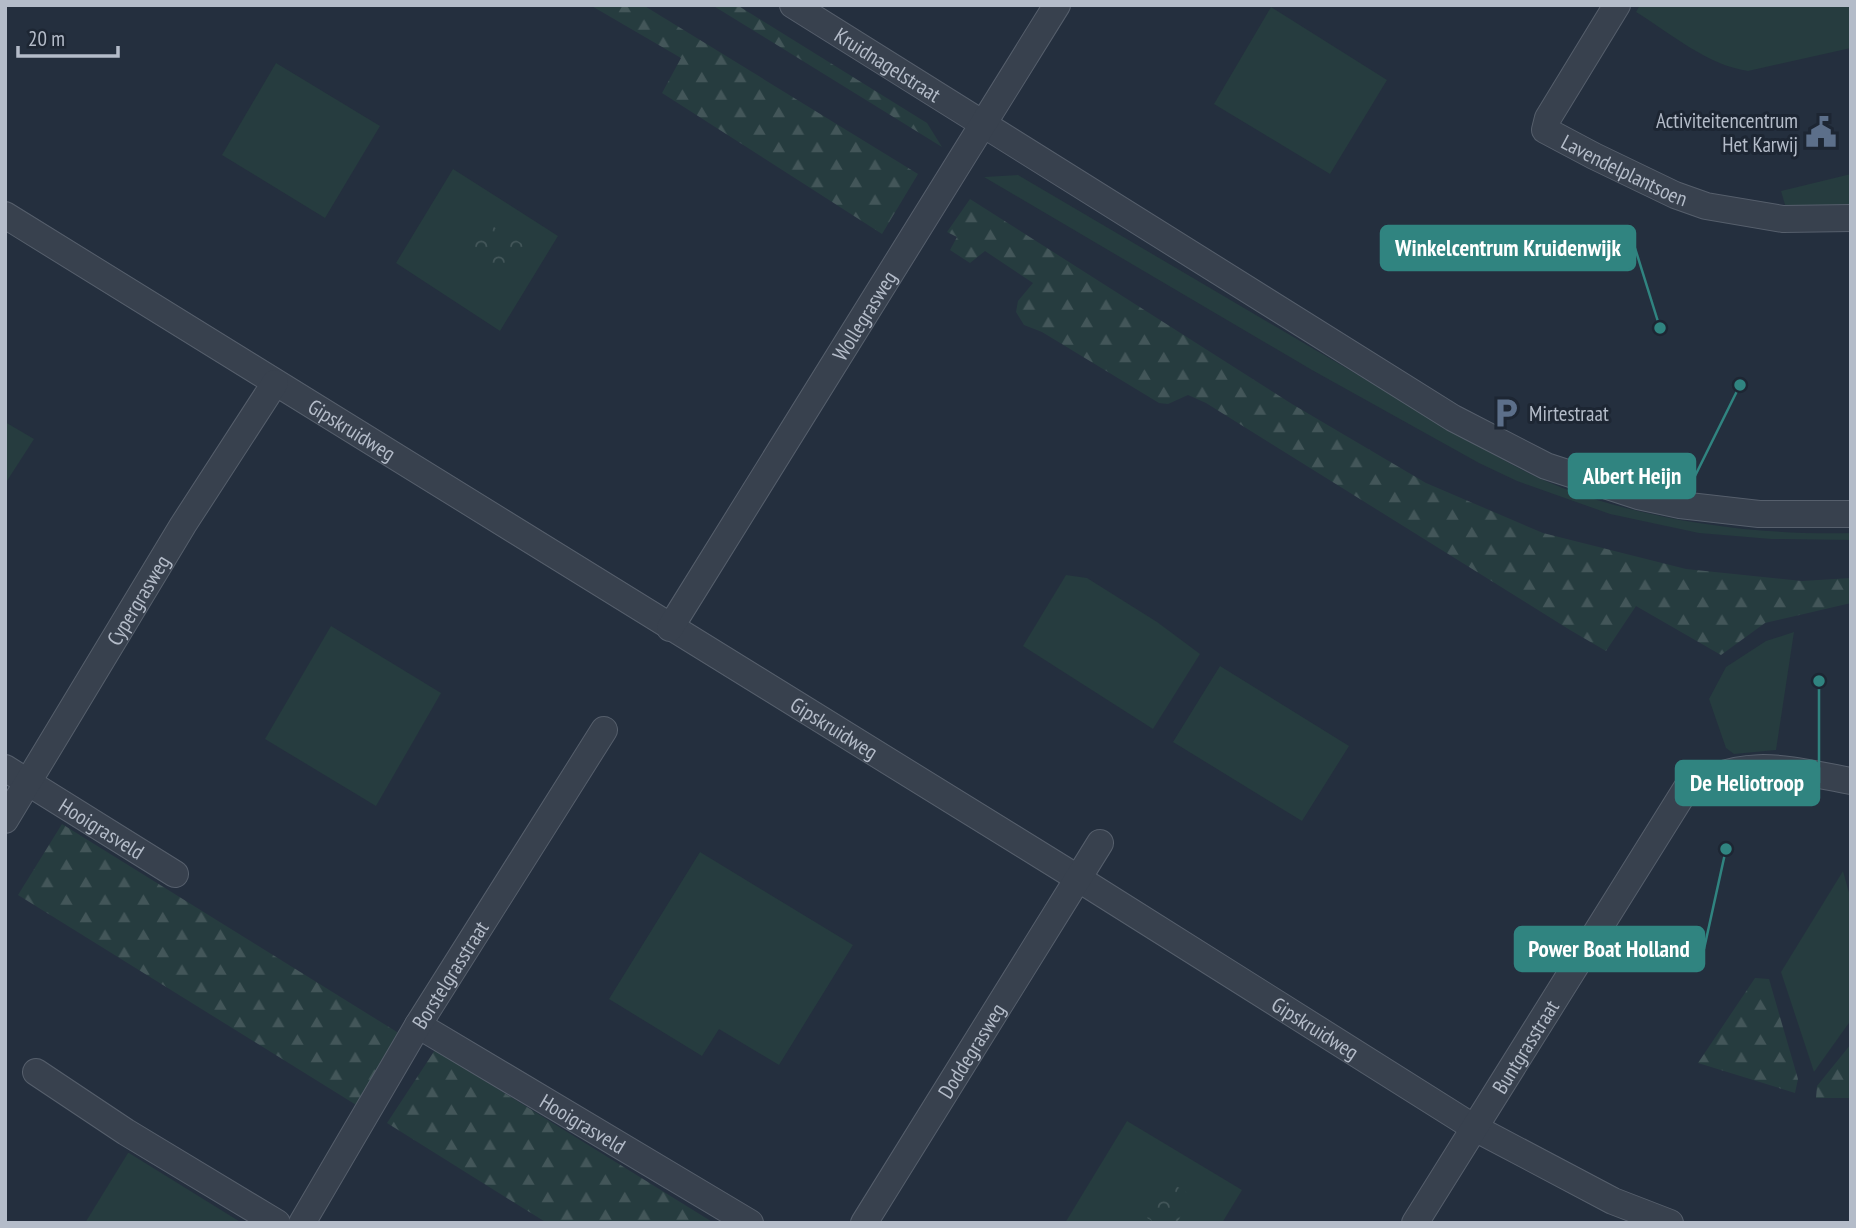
<svg xmlns="http://www.w3.org/2000/svg" width="1856" height="1228" viewBox="0 0 1856 1228" font-family="'PT Sans Narrow',sans-serif">
  <style>
    .grass { fill: #263c3f }
    .forest { fill: url(#forest-firs) }
    .park { fill: url(#park-crowns) }
    .lines { fill: none; stroke-linecap: round; stroke-linejoin: round }
    .minor-casing { stroke: #565f6c; stroke-width: 28 }
    .minor { stroke: #38414e; stroke-width: 26 }
    .labels { text-anchor: middle; dominant-baseline: central; stroke-width: 6; stroke-linejoin: round; paint-order: stroke }
    .street-label { font-size: 21px; fill: #b4bcc9; stroke: #1d2633 }
    .poi-label { font-size: 21px; fill: #b4bcc9; stroke: #1d2633; text-anchor: end }
    .leader { fill: none; stroke: #308480; stroke-width: 2.5 }
    .callout-dot { fill: #308480; stroke: #1d2633; stroke-width: 2.5 }
    .callout { fill: #308480; stroke: #308480; stroke-width: 2.5 }
    .callout-label { font-size: 23px; text-anchor: middle; font-weight: bold; fill: #fff }
  </style>
  <defs>
    <pattern id="forest-firs" width="22" height="20" patternUnits="userSpaceOnUse" patternTransform="scale(1.75)"><rect width="22" height="20" fill="#263c3f"/><path d="M5 1l3.5 6h-7zM16 11l3.5 6h-7z" fill="#435659"/></pattern>
    <pattern id="park-crowns" width="20" height="18" patternUnits="userSpaceOnUse" patternTransform="scale(1.75)"><rect width="20" height="18" fill="#263c3f"/><path d="M2 6a3 3 0 1 1 6 0M12 15a3 3 0 1 1 6 0" fill="none" stroke="#435659"/></pattern>
  </defs>
  <rect width="100%" height="100%" fill="#242f3e"/>
  <g class="grass">
    <path d="M1640,5H1851V48L1748,71C1707,65 1670,33 1636,12Z"/>
    <path d="M1271,7L1387,80L1330,174L1214,104Z"/>
    <path d="M276,63L380,126L325,218L222,155Z"/>
    <path d="M453,169L558,236L500,331L396,263Z"/>
    <path d="M1851,174V204L1786,208L1781,191Z"/>
    <path d="M1018,175L1489,452C1506,461 1523,471 1541,479C1631,519 1753,536 1851,533V540L1771,539L1699,533L1610,514L1517,481L1479,463L1312,370L984,177Z"/>
    <path d="M5,422L34,439L5,484Z"/>
    <path d="M1066,575L1087,578L1157,622L1200,654L1153,729L1023,646Z"/>
    <path d="M331,626L441,693L376,806L265,739Z"/>
    <path d="M1794,632L1776,750L1734,754L1726,748L1709,699L1726,667L1766,641Z"/>
    <path d="M1220,666L1349,746L1302,821L1173,742Z"/>
    <path d="M700,852L853,945L779,1065L719,1029L702,1056L609,999Z"/>
    <path d="M1843,871L1851,900V1020L1814,1072L1781,972Z"/>
    <path d="M1127,1121L1242,1190L1222,1223H1065Z"/>
    <path d="M128,1153H129L242,1223H85Z"/>
  </g>
  <g class="forest">
    <path d="M590,5H643L918,174L882,234L662,93L681,58Z"/>
    <path d="M712,5H737L927,123L942,147Z"/>
    <path d="M970,199L1292,404L1426,483L1543,533L1686,569L1802,581L1851,578V603L1765,623L1721,655L1636,606L1606,651L1570,630L1206,403L1188,395L1168,404L1159,403L1042,332L1024,325L1016,312L1018,301L1033,283L985,251L970,263L950,250L957,237L947,232Z"/>
    <path d="M62,824L405,1037L361,1108L18,895Z"/>
    <path d="M1755,978L1769,979L1798,1079L1795,1093L1698,1063Z"/>
    <path d="M1851,1044V1098H1816L1817,1086Z"/>
    <path d="M435,1050L714,1223H547L387,1123Z"/>
  </g>
  <g class="park">
    <path d="M482,220L526,246L507,278L464,251Z"/>
    <path d="M1167,1180L1192,1196L1177,1223H1156L1147,1218Z"/>
  </g>
  <g class="lines">
    <defs>
      <g id="minor">
        <path id="s1" d="M793,5L1453,418L1546,466L1638,496L1680,505L1759,514H1851"/>
        <path id="s2" d="M1617,5L1548,118L1545,130L1594,156L1675,195L1706,206L1783,219L1851,218"/>
        <path id="s3" d="M5,215L1079,879L1473,1127L1613,1201L1670,1223"/>
        <path id="s4" d="M670,628L1057,5"/>
        <path id="s5" d="M5,768L175,874"/>
        <path id="s6" d="M5,820L183,525L275,383"/>
        <path id="s7" d="M418,1025L750,1223"/>
        <path d="M36,1072L126,1132L277,1223"/>
        <path id="s8" d="M302,1223L418,1025L604,730"/>
        <path id="s9" d="M864,1223L1100,843"/>
        <path id="s10" d="M1415,1223L1686,789C1749,756 1785,769 1851,781"/>
      </g>
    </defs>
    <use href="#minor" class="minor-casing"/>
    <use href="#minor" class="minor"/>
  </g>
  <defs>
    <symbol id="civic-bare" viewBox="-9 -9 18 18"><path d="M-.6-6.5H3V-4.5H.6V-3L4-1V1h2V6H-6V1h2V-1L-.6-3ZM-1.2 2.5V6h2.4V2.5Z" fill="#5c6f8a" stroke="#1d2633" stroke-width="2.5" paint-order="stroke"/></symbol>
    <symbol id="parking-bare" viewBox="-9 -9 18 18"><path d="M-3.5-5.5H1a3.5 3.5 0 0 1 0 7H-1V5.5H-3.5ZM-1-3.4V-.6H.8a1.4 1.4 0 0 0 0-2.8Z" fill="#5c6f8a" stroke="#1d2633" stroke-width="2.5" paint-order="stroke"/></symbol>
  </defs>
  <g fill-rule="evenodd">
    <use href="#civic-bare" x="1799" y="110" width="44" height="44"/>
    <use href="#parking-bare" x="1484" y="391" width="44" height="44"/>
  </g>
  <g class="labels">
    <g class="street-label">
      <text stroke="none"><textPath href="#s1" startOffset="112">Kruidnagelstraat</textPath></text>
      <text stroke="none"><textPath href="#s2" startOffset="234">Lavendelplantsoen</textPath></text>
      <text stroke="none"><textPath href="#s4" startOffset="368">Wollegrasweg</textPath></text>
      <text stroke="none"><textPath href="#s3" startOffset="408">Gipskruidweg</textPath></text>
      <text stroke="none"><textPath href="#s6" startOffset="257">Cypergrasweg</textPath></text>
      <text stroke="none"><textPath href="#s3" startOffset="975">Gipskruidweg</textPath></text>
      <text stroke="none"><textPath href="#s5" startOffset="114">Hooigrasveld</textPath></text>
      <text stroke="none"><textPath href="#s8" startOffset="289">Borstelgrasstraat</textPath></text>
      <text stroke="none"><textPath href="#s3" startOffset="1542">Gipskruidweg</textPath></text>
      <text stroke="none"><textPath href="#s10" startOffset="208">Buntgrasstraat</textPath></text>
      <text stroke="none"><textPath href="#s9" startOffset="203">Doddegrasweg</textPath></text>
      <text stroke="none"><textPath href="#s7" startOffset="192">Hooigrasveld</textPath></text>
    </g>
    <g class="poi-label">
      <text x="1798" y="120">Activiteitencentrum<tspan x="1798" dy="24">Het Karwij</tspan></text>
      <text x="1529" y="413" text-anchor="start">Mirtestraat</text>
    </g>
  </g>
  <path class="leader" d="M1660 328L1635 248M1740 385L1695 476M1819 681L1819 783M1726 849L1704 949"/>
  <g class="callout-dot">
    <circle cx="1660" cy="328" r="7"/>
    <circle cx="1740" cy="385" r="7"/>
    <circle cx="1819" cy="681" r="7"/>
    <circle cx="1726" cy="849" r="7"/>
  </g>
  <g class="callout">
    <rect x="1381" y="226" width="254" height="44" rx="7"/>
    <rect x="1569" y="454" width="126" height="44" rx="7"/>
    <rect x="1676" y="761" width="143" height="44" rx="7"/>
    <rect x="1515" y="927" width="189" height="44" rx="7"/>
  </g>
  <g class="callout-label">
    <text x="1508" y="256">Winkelcentrum Kruidenwijk</text>
    <text x="1632" y="484">Albert Heijn</text>
    <text x="1747" y="791">De Heliotroop</text>
    <text x="1609" y="957">Power Boat Holland</text>
  </g>
  <rect width="1856" height="1228" fill="none" stroke="#b4bcc9" stroke-width="14"/>
  <path d="M18 46v10h100v-10" fill="none" stroke="#b4bcc9" stroke-width="3.5"/>
  <text x="28" y="46" font-size="21" fill="#b4bcc9" stroke="#1d2633" stroke-width="5" paint-order="stroke">20 m</text>
</svg>
